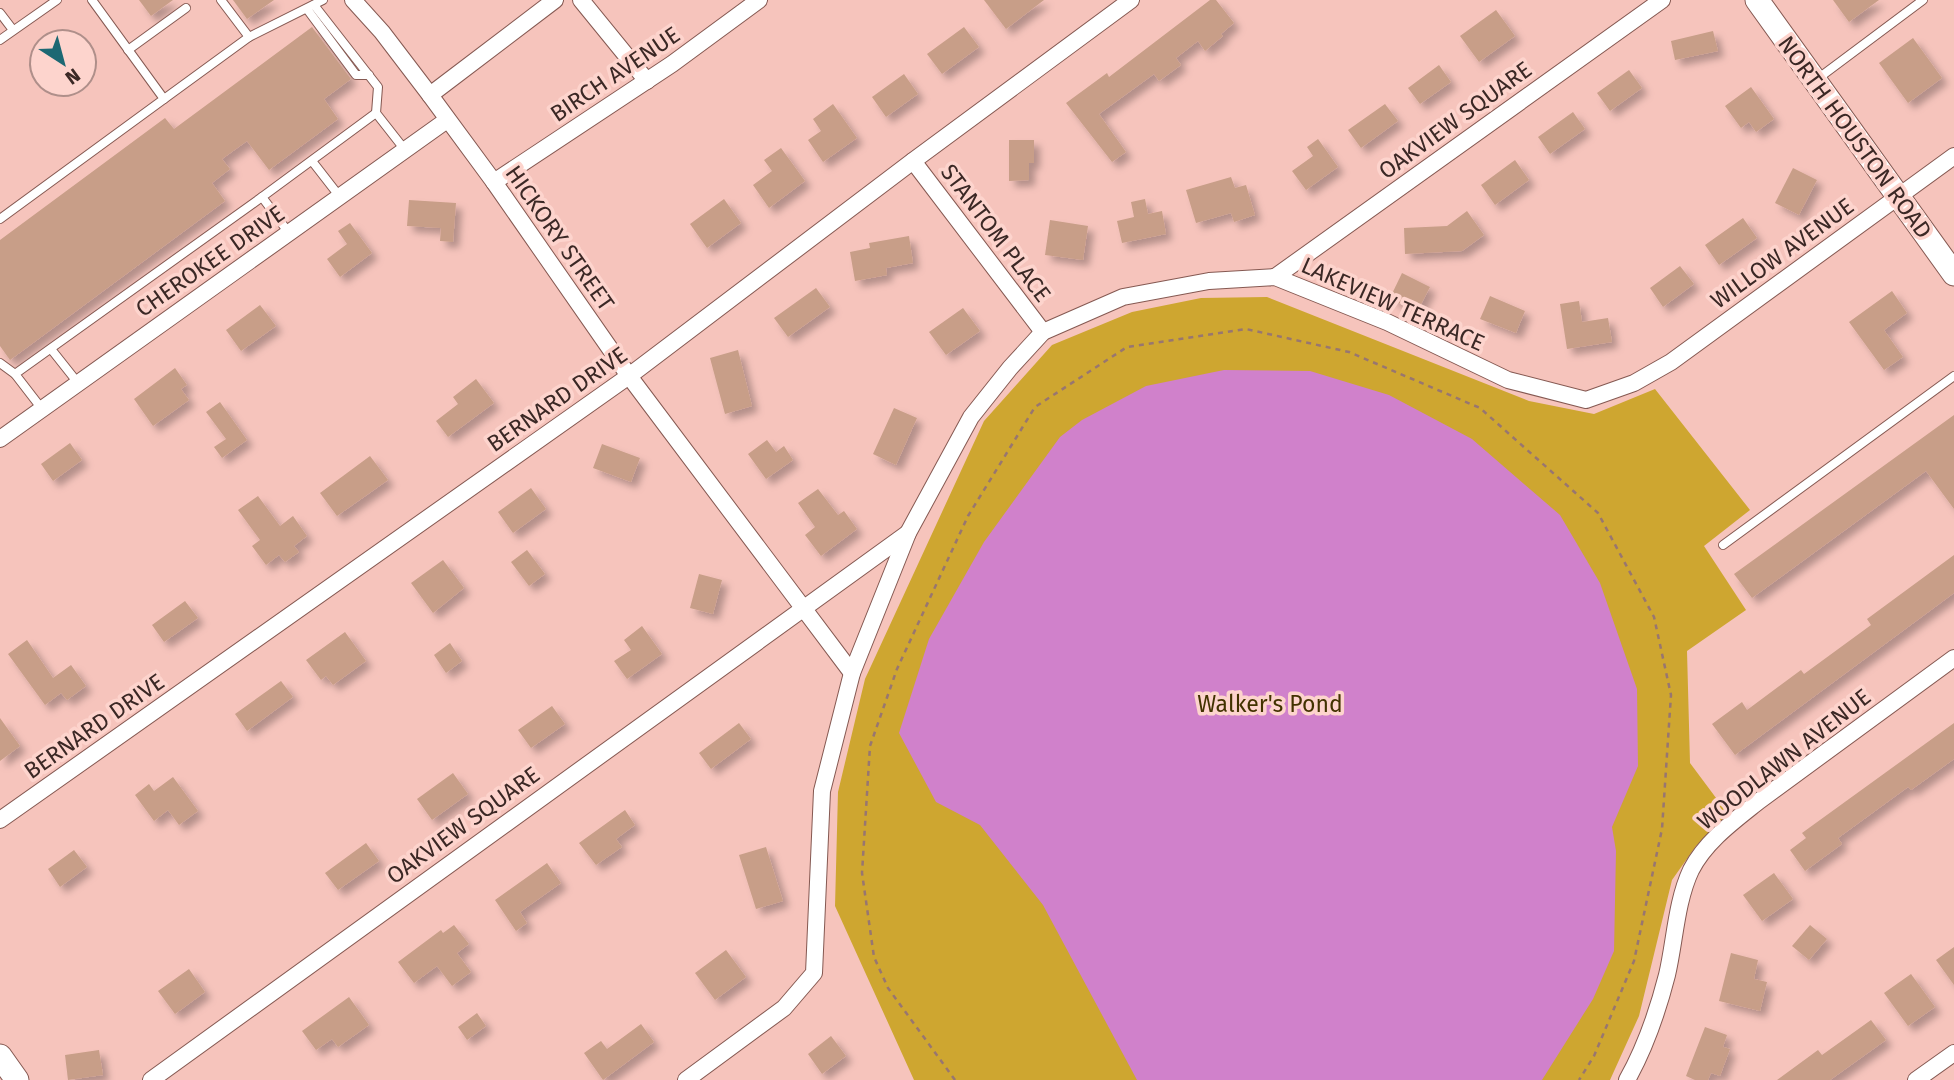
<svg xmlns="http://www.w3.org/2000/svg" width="1954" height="1080" viewBox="0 0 1954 1080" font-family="'Fira Sans',sans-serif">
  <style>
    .green { fill: #cea630 }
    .water { fill: #d081cb }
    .building { fill: #c89e88; filter: url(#shadow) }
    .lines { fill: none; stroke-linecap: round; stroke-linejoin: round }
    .lane-casing { stroke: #855952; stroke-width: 10 }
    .street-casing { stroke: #855952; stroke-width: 18 }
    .secondary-casing { stroke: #855952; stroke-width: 25 }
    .path { stroke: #987670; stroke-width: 2.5; stroke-dasharray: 5 5; stroke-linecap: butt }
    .lane { stroke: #fff; stroke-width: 8 }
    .street { stroke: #fff; stroke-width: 16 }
    .secondary { stroke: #fff; stroke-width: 23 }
    .labels { text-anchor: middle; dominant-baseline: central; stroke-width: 7; stroke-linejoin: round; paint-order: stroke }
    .street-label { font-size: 23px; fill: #3b2825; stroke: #fdd4cd }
    .park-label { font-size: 23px; fill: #423200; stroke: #fdd4cd }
  </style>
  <defs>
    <filter id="shadow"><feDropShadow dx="6" dy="6" stdDeviation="3.5" flood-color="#0004"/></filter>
  </defs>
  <rect width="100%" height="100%" fill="#f6c4bc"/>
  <path class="green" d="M1267,297L1529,401L1594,414L1655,389L1750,510L1704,546L1746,610L1687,651L1690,763L1728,814L1696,846L1672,880L1639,1016L1610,1080H914L835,906L838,792L865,679L984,421L1052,345L1132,312L1201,298Z"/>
  <path class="water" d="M1224,370L1310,371L1389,395L1472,439L1560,515L1600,583L1637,689L1638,766L1612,827L1616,851L1614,951L1593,999L1542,1080H1137L1043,905L980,825L936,802L899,733L929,639L984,542L1060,437L1082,420L1146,386Z"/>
  <g class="building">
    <path d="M139,0H173L151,16Z"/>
    <path d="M233,0H274L247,19Z"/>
    <path d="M984,0H1044L1006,29Z"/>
    <path d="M1210,0H1216L1234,23L1221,34L1223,36L1205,51L1198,41L1176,58L1181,65L1159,81L1154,74L1099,114L1126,152L1112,162L1066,103L1107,73L1109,77Z"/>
    <path d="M1833,0H1879L1849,22Z"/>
    <path d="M1496,10L1515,36L1479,62L1460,36Z"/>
    <path d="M312,27L351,79L324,99L338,119L269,170L247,141L222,159L230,169L212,183L225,201L10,360L0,346V240L165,118L174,129Z"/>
    <path d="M964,27L979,47L942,74L927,54Z"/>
    <path d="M1713,31L1718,51L1675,60L1671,41Z"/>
    <path d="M1913,38L1942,78L1908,103L1879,63Z"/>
    <path d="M1439,65L1451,82L1420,104L1408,88Z"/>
    <path d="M1629,70L1642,88L1610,111L1597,93Z"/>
    <path d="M904,74L918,94L886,117L872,97Z"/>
    <path d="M1751,87L1774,119L1756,132L1749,122L1741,128L1725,106Z"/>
    <path d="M833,104L857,138L823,162L808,140L821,131L813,119Z"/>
    <path d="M1385,104L1398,121L1361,148L1348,130Z"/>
    <path d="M1573,112L1585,129L1550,154L1538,137Z"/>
    <path d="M1318,139L1338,167L1306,190L1292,171L1313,156L1307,147Z"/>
    <path d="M1009,140H1034V163H1029V180L1009,181Z"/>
    <path d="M781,148L805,181L769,208L753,185L772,171L764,160Z"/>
    <path d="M1515,160L1529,180L1495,205L1481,185Z"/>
    <path d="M1793,168L1817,180L1799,215L1775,203Z"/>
    <path d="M1231,177L1235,188L1246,185L1255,215L1234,222L1231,213L1196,223L1186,190Z"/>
    <path d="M724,199L741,223L707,248L690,224Z"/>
    <path d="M1145,199L1148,214L1162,211L1166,234L1122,243L1117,221L1134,217L1131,202Z"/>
    <path d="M409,200L456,203L453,242L440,241L441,228L407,226Z"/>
    <path d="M1467,211L1484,235L1462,251L1405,254L1404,228L1447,226Z"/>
    <path d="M1743,218L1757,238L1719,265L1705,245Z"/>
    <path d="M1050,220L1088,226L1083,260L1045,255Z"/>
    <path d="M350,223L372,253L340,277L327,259L347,244L338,231Z"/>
    <path d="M909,236L913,263L886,268L887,275L855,281L850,252L870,248L869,243Z"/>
    <path d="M1680,266L1694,284L1663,307L1650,288Z"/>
    <path d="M1402,273L1430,287L1417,312L1390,298Z"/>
    <path d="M816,288L830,307L788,337L774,318Z"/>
    <path d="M1892,291L1907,313L1884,330L1903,357L1884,370L1849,322Z"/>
    <path d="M1490,296L1525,311L1516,333L1480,319Z"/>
    <path d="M1579,301L1582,322L1608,318L1612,342L1567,349L1560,304Z"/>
    <path d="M260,305L276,326L241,351L226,330Z"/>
    <path d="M963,308L980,331L946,355L929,332Z"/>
    <path d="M738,350L752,406L725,414L710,358Z"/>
    <path d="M175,368L187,385L181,389L189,400L153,426L134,399Z"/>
    <path d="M476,379L494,403L448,437L436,421L458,404L453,397Z"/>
    <path d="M220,402L247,440L222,458L214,447L226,439L206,412Z"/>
    <path d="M894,408L917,418L896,465L873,454Z"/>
    <path d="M1954,415V509L1926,471L1752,598L1734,574Z"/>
    <path d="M767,440L776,452L784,446L793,460L766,479L748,454Z"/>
    <path d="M70,443L82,460L53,481L41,464Z"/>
    <path d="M602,444L640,458L631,482L593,468Z"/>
    <path d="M370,456L388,480L337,516L320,493Z"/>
    <path d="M531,488L546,509L513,533L498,512Z"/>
    <path d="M818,489L838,515L844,511L857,529L821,556L805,535L815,527L798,503Z"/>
    <path d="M258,496L280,526L293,516L307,536L294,546L299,552L285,562L279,555L266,565L252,546L260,540L238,510Z"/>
    <path d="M527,550L545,574L529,586L511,562Z"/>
    <path d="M1954,555V593L1735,755L1712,724L1742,702L1747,710L1801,670L1804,674L1871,625L1867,619Z"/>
    <path d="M443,560L464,588L433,613L411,583Z"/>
    <path d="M699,574L722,580L713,614L690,608Z"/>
    <path d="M185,601L198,618L164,642L152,625Z"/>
    <path d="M642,626L662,654L627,679L614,661L631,650L624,640Z"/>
    <path d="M345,632L366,661L333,685L326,676L321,680L306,660Z"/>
    <path d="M27,640L53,678L71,665L86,686L67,700L61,693L45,705L8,654Z"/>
    <path d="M450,643L462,661L446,673L434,655Z"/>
    <path d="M281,681L293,697L247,731L235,714Z"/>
    <path d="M552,706L565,724L531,748L518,730Z"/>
    <path d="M0,718L20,746L0,761Z"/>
    <path d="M739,723L751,739L711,769L699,753Z"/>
    <path d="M1954,723V759L1911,790L1908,787L1838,838L1842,844L1805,871L1790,850L1806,838L1802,833Z"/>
    <path d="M453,773L468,794L432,820L417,799Z"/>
    <path d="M173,777L198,811L179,825L168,810L154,821L135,795L149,784L154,791Z"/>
    <path d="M625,810L635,825L616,839L622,847L596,865L579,843Z"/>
    <path d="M366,843L379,861L338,890L325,873Z"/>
    <path d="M766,847L783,901L756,909L739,855Z"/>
    <path d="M74,850L87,867L60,887L48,869Z"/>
    <path d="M547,863L561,883L520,912L527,923L516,931L495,900Z"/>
    <path d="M1774,873L1793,899L1762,921L1743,895Z"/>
    <path d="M454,925L469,944L457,953L471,972L452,986L437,966L414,983L398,962L441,930L443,933Z"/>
    <path d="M1810,925L1827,939L1809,960L1792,946Z"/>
    <path d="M1954,947V985L1936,960Z"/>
    <path d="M726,950L746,977L715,1000L695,973Z"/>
    <path d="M1731,953L1758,960L1754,979L1767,982L1760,1011L1719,1001Z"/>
    <path d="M189,969L205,992L175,1014L158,991Z"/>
    <path d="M1911,974L1935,1007L1908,1026L1884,993Z"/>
    <path d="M349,997L369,1025L338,1047L332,1039L316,1050L302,1031Z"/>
    <path d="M477,1013L486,1026L467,1040L458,1027Z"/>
    <path d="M1871,1020L1886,1040L1830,1080H1777L1818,1050L1822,1055Z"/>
    <path d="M641,1024L654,1042L603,1080L584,1053L601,1041L607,1049Z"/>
    <path d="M1705,1027L1727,1035L1723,1047L1730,1049L1720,1076L1711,1073L1708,1080H1695L1686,1076Z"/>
    <path d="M831,1036L846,1056L822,1074L808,1054Z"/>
    <path d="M99,1050L103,1075L68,1080L65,1055Z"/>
  </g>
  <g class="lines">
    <defs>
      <g id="lane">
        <path d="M221,0L249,37"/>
        <path d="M314,5L378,87L376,113L405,150"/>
        <path d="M307,9L356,75H369"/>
        <path d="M0,13L13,30"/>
        <path d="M0,40L57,0"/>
        <path d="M128,50L186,8"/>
        <path d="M1816,80L1923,0"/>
        <path d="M164,99L249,37L323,0"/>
        <path d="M312,161L340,197"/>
        <path d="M0,219L164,99L92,0"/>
        <path d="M289,233L262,197L376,113"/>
        <path d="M51,349L78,383"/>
        <path d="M0,363L15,374"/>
        <path d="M42,409L15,374L262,197"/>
        <path d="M1723,545L1954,376"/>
      </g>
      <g id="street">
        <path d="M353,0L382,32L430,95L494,182L629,376L852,673"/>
        <path d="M581,0L647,81"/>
        <path d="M430,95L555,0"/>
        <path d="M913,161L1043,332"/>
        <path d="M494,182L672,64L759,0"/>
        <path d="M1275,277L1662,0"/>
        <path d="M0,439L447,120"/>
        <path d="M0,820L629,376L913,161L1131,0"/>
        <path d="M151,1080L908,533"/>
        <path d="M686,1080L784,1008L814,973L822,791L852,673L908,533L971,417L1010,368L1043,332L1123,297L1209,281L1275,277L1387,322L1508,380L1586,400L1634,383L1671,362L1954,156"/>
        <path d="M1627,1080C1645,1048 1658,1010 1667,975C1675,941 1676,902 1691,870C1706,841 1734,821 1759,801L1954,658"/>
        <path d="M1916,1080L1954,1053"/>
      </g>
      <g id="secondary">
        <path d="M1757,0L1954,274"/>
        <path d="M0,1056L17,1080"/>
      </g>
    </defs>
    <use href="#lane" class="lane-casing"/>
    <use href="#street" class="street-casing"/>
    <use href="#secondary" class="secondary-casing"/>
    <path class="path" d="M955,1080L888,988L874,957L862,873L870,746L897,669L968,516L1035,407L1127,347L1246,329L1349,352L1480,408L1598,513L1654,617L1671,695L1662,829L1634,961L1594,1056L1579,1080"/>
    <use href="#lane" class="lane"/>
    <use href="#street" class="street"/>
    <use href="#secondary" class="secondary"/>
  </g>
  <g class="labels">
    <g class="street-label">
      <text transform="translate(615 74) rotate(-34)">BIRCH AVENUE</text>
      <text transform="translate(1455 120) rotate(-36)">OAKVIEW SQUARE</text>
      <text transform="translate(1855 137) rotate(54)">NORTH HOUSTON ROAD</text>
      <text transform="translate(996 233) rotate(53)">STANTOM PLACE</text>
      <text transform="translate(560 238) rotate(55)">HICKORY STREET</text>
      <text transform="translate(1782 253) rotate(-36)">WILLOW AVENUE</text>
      <text transform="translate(210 261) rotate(-35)">CHEROKEE DRIVE</text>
      <text transform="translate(1393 304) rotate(24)">LAKEVIEW TERRACE</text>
      <text transform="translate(557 399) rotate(-35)">BERNARD DRIVE</text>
      <text transform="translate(94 726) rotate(-35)">BERNARD DRIVE</text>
      <text transform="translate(1784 759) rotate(-38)">WOODLAWN AVENUE</text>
      <text transform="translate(463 825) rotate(-36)">OAKVIEW SQUARE</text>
    </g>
    <g class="park-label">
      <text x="1270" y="704">Walker's Pond</text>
    </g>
  </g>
  <g transform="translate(63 63) rotate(144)"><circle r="33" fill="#fdd4cd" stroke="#af8f8a" stroke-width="2"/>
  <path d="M0-5L12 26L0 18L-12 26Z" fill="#1d6873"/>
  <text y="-10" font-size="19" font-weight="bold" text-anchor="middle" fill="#3b2825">N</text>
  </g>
</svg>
